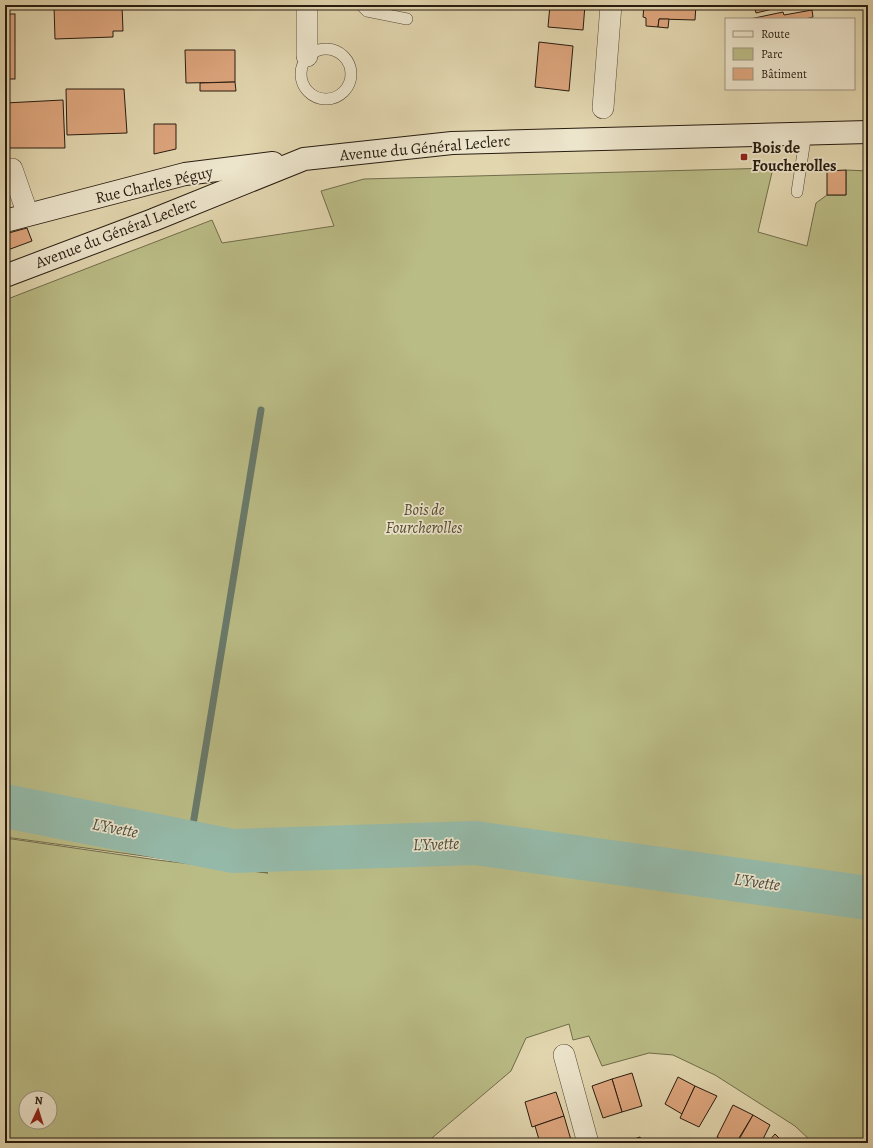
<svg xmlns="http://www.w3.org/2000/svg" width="873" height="1148" viewBox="0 0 873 1148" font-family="Alegreya,serif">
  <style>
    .green { fill: #babc86; stroke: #716c4b; fill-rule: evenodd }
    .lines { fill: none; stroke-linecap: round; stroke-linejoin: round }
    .stream { stroke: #697a6b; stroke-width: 7 }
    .river { stroke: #95b9a8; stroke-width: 44 }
    .building { fill: #dea67e; stroke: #281c10 }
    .lane-casing { stroke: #564a38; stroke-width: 12 }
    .street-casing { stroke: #564a38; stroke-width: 22 }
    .secondary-casing { stroke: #281c10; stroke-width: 24 }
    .lane { stroke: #ece4cb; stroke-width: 11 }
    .street { stroke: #ece4cb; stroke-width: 21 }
    .secondary { stroke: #ece4cb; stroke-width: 22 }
    .poi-dot { fill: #8f2418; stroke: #ece4cb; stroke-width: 1.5 }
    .labels { text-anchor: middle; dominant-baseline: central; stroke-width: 3.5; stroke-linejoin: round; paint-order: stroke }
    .street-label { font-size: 16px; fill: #281c10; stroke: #ece4cb }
    .poi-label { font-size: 16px; font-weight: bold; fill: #281c10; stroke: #ece4cb; text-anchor: start }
    .park-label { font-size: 16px; font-style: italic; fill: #544c33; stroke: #ece4cb }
    .water-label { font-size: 17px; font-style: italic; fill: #494b3e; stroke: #ece4cb }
  </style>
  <rect width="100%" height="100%" fill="#e2d6af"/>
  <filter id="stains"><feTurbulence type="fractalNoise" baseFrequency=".005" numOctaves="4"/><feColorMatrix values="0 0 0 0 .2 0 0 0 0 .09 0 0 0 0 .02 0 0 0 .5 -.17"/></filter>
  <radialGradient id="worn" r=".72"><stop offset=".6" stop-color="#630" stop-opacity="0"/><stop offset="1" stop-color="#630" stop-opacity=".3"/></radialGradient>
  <path class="green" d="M773,168L758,232L807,246L816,203L827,195H846V170L868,171V1143H813L795,1126L715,1075L673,1055L649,1053L602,1066L589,1036L573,1040L569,1024L526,1038L511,1071L426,1143H5V838L157,860L268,873L5,837V300L212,220L222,243L334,226L321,191L364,179ZM26,1098H50V1122H26Z"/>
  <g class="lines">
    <path class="stream" d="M190,843L261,410"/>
    <path class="river" d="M5,806L233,851L475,843L868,898"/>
  </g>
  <g class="building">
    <path d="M54,5H122L123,31H113V37L55,39Z"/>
    <path d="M550,5H585L583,30L548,27Z"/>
    <path d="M644,5H696L695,20L659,19L658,27L646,26V18L643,17Z"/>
    <path d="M754,5H780L781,7L756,13Z"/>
    <path d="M856,5H868V7L857,8Z"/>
    <path d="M812,10L813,17L805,19H750L783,12L784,15Z"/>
    <rect x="5" y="14" width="10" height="65"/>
    <path d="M659,19H669L668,28L658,27Z"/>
    <path d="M539,42L573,46L569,91L535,87Z"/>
    <path d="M185,50H235V82L186,83Z"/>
    <path d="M235,82L236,91H200V83Z"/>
    <path d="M66,89H124L127,133L67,135Z"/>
    <path d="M63,100L65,148H5V103Z"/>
    <path d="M154,124H176V149L154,154Z"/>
    <path d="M846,170V195H827V171Z"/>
    <path d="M27,228L32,241L5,251V234Z"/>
    <path d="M632,1073L642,1106L622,1112L612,1079Z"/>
    <path d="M678,1077L695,1086L682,1114L665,1104Z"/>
    <path d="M612,1079L622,1112L603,1118L592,1086Z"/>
    <path d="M695,1086L717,1096L699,1127L680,1118Z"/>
    <path d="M556,1092L564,1116L532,1127L525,1102Z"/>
    <path d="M733,1105L753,1115L736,1143H728L717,1137Z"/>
    <path d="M753,1115L770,1125L761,1143H737Z"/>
    <path d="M564,1116L571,1140L561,1143H540L535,1126Z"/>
    <path d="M775,1134L783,1142L781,1143H772L769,1141Z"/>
    <path d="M640,1137L642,1143H632L631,1140Z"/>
  </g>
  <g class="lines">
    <defs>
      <g id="lane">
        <path d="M361,5L367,11L407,19"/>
        <circle cx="326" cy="74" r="25"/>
        <path d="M797,192L806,133"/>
      </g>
      <g id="street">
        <path d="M307,56V5"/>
        <path d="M603,108L611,5"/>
        <path d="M12,169L28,215"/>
        <path d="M564,1055L588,1143"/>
      </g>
      <g id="secondary">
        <path d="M5,221L185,174L273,163"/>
        <path d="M5,276L153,220L304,159L452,143L868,132"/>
      </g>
    </defs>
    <use href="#lane" class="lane-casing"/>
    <use href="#street" class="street-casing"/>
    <use href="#secondary" class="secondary-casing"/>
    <use href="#lane" class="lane"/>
    <use href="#street" class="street"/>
    <use href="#secondary" class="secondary"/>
  </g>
  <rect class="poi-dot" x="740" y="153" width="8" height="8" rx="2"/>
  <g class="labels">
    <g class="street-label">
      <text transform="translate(425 148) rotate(-5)">Avenue du Général Leclerc</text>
      <text transform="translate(154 185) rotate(-13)">Rue Charles Péguy</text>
      <text transform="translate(116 233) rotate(-21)">Avenue du Général Leclerc</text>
    </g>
    <g class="poi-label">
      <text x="752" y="148">Bois de<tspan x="752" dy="18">Foucherolles</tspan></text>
    </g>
    <g class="park-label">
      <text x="424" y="510">Bois de<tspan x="424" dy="18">Fourcherolles</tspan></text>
    </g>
    <g class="water-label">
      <text transform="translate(115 828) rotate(11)">L'Yvette</text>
      <text transform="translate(436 844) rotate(-2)">L'Yvette</text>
      <text transform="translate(757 882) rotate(8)">L'Yvette</text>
    </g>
  </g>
  <rect width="873" height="1148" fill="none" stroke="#e2d6af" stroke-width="20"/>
  <rect x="6" y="6" width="861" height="1136" fill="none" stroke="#281c10" stroke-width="2"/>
  <rect x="10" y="10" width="853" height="1128" fill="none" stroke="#281c10"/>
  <rect x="725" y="18" width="130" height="72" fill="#ece4cb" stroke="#9e9480"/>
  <rect x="733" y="31" width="20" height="6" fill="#ece4cb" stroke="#9e9480"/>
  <text x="761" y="38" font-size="12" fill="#281c10">Route</text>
  <rect x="733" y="48" width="20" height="12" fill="#babc86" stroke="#9e9480"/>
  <text x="761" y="58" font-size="12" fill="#281c10">Parc</text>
  <rect x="733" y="68" width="20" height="12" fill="#dea67e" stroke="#9e9480"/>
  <text x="761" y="78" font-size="12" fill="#281c10">Bâtiment</text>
  <g transform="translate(38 1110) rotate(4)"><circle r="19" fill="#ece4cb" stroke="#9e9480"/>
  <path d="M0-3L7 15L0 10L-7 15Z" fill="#8f2418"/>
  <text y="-6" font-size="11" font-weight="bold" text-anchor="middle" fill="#281c10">N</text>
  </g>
  <rect width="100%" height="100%" filter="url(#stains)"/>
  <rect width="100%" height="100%" fill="url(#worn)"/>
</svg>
